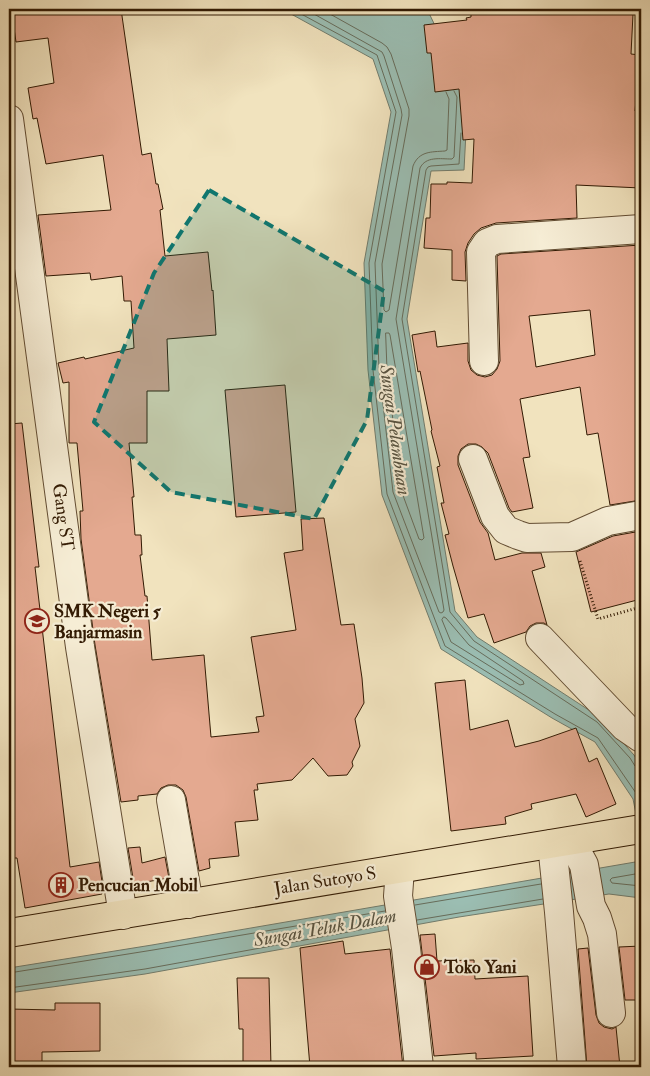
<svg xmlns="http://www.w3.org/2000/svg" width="650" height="1076" viewBox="0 0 650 1076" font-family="'IM FELL Double Pica',serif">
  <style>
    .water { fill: #9bbeb3; stroke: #717c6d }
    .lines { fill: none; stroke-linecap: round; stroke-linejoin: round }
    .shore { stroke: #666c5b; stroke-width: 1 }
    .building { fill: #e4a990; stroke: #321a03; fill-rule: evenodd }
    .minor-casing { stroke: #624c32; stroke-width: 30 }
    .highway-casing { stroke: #321a03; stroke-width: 30 }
    .path { stroke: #321a03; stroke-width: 3; stroke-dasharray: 1 2.5; stroke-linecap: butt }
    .minor { stroke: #f6edd5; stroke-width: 28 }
    .highway { stroke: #f1e3be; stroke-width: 28 }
    .marked { fill: #0f766e; fill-opacity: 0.2; stroke: #0f766e; stroke-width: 4; stroke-dasharray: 10 6; stroke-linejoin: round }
    .labels { text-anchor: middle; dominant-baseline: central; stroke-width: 4.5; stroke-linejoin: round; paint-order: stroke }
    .street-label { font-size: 18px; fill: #321a03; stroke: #f6edd5 }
    .poi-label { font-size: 18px; font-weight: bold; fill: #321a03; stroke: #f6edd5; text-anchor: start }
    .water-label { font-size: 19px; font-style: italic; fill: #575341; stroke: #f6edd5 }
  </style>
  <rect width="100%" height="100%" fill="#f1e3be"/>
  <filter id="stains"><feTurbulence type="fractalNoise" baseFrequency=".004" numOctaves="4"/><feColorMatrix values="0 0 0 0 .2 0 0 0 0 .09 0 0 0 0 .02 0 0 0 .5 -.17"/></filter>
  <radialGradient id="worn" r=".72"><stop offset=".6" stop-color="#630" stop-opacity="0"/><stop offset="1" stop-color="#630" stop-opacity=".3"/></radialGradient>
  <g class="water">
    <path d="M282,9H427L468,94L464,170L431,171L407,319L455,611L477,637L601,718L634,755L641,766V839L633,799L595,742L552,718L441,649L382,495L368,370L364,263L391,112L373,59Z"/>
    <path d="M641,861V898L609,894L459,917L145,974L9,993V968L152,945Z"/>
  </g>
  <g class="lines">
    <g class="shore">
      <path d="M292,9L377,55L396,112L369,263L373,370L387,494L445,646L555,714L598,738L638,796L641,813"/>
      <path d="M305,9L382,52L384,56L401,109L402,115L375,263L379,369L393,492L439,612L441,613L443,612L444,610L396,319L420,168C426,156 440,159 452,159L454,157L457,97L454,91"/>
      <path d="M321,9L382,43L387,47L391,54L409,109V116L382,264L384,310L386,312L389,310L413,166C419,151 431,152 445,151L447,150L449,99L446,92"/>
      <path d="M461,133L459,164L431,166L428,167L426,170L402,319L450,612L474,641L597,722L630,758L635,766L641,768"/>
      <path d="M386,333H389L390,335L424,538L422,540L419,539L401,490L387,369Z"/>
      <path d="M444,617L446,618L469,645L523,681L524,684L520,685L451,642L442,620Z"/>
      <path d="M641,873L612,878L610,880L612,883L641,886"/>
      <path d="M415,905L541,884"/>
      <path d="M417,920L543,899"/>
      <path d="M9,973L153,950L385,911"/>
      <path d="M9,988L145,969L387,925"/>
    </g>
  </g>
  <g class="building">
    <path d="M66,9H121L142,155L151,153L156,184H158L163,209L160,210L165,256L208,252L212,291L213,290L216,335L167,339L169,391H147V443H129L134,497H132L135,535H141L142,555H140L145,596H147L152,660L204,655L211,737L259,732L256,717L264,716L251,637L296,630L284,553L303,550L301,519L324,518L341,625L354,624L362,678L364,703L355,719L360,746L352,762L353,766L347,775L328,776L313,758L292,780L257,784L258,790H254L258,820L235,822L239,856L209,859L210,868L199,871L186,797L183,790L176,785H168L161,788L157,794L138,796V800L121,802L95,645L81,539L80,511H83L77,443H69V382L63,383L58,363L84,357L85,359L134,348L131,301H124L122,276L91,280L90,273L46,276L38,215L111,210L103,155L46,164L37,118L33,119L28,88L54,83L48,38L16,42L12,14L39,10V12Z"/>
    <path d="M471,9H582V12L633,14L631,54L640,55L635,111H641V188L576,185L577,218L496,223L481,228L474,234L468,243L465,252L466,281L452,280V250L424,248L426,218H430L431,184H447V182L472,183L474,139L463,140L459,89L435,92L431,53H427L424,25L467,20L466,18L471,17Z"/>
    <path d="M641,245V500L610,505L598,433L587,435L580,387L520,399L530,457L523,458L533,508L512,512L509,508L488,453L482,447L476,444H468L461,449L458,456V465L480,522L488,533L495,560L522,553H541L545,567L532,571L547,625L544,623H536L530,626L526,632L494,643L484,614L468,618L453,566L445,535L449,534L441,503H444L437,467L440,466L431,431L432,430L420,371L418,372L412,335L435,331L437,347L468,343V361L471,370L477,375L485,377L492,375L497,369L500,361L497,256L501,254ZM590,310L595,355L536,367L529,316Z"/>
    <path d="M285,385L296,512L236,517L225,390Z"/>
    <path d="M22,423L39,567H35L70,867L99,862L103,888H100L102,894L25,908L17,858H14L9,815V424Z"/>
    <path d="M641,531V599L591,612L576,552L613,536Z"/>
    <path d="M465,680L470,730L508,720L515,747L539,741L576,728L589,762L597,758L616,804L586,817L576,794L531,804L532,809L505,817L506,824L451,831L435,683Z"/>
    <path d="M140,847L142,863L165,857L169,878L134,884L128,848Z"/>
    <path d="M435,934L437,961L474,960L475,979L528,976L533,1056L476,1059V1053L434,1056L420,935Z"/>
    <path d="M343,941L345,954L390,949L403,1067H310L300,948Z"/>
    <path d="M641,946V1000H625L619,947Z"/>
    <path d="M588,948L596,1015L599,1023L604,1027L612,1029L616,1027L620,1067H587L578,949Z"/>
    <path d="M237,978H269L271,1067H243V1029H239Z"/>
    <path d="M55,1003H100V1051L42,1052V1065H9V1009L55,1010Z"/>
  </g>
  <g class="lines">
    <defs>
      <g id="minor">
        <path d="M9,119L80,647L123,915"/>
        <path d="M484,361L481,252L487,243L497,239L641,229"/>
        <path d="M473,459L495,516L506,530L518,535L527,538L572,537L608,521L641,515"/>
        <path d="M540,638L625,727L641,738"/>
        <path d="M171,800L189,904"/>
        <path d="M571,841L584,865L591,906L597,918L602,934L611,1013"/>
        <path d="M552,844L559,912L572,1067"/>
        <path d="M400,869L398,896L406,948L419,1067"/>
      </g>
      <path id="highway" d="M9,933L641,829"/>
    </defs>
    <use href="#minor" class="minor-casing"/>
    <use href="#highway" class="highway-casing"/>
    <path class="path" d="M580,561L598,619L641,607"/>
    <use href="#minor" class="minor"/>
    <use href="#highway" class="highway"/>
  </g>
  <path class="marked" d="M209,190L384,291L367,420L314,519L171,492L94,422L154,273Z"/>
  <defs>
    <symbol id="school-ring" viewBox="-11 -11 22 22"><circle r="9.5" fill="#f6edd5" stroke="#8f2418" stroke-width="1.5"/><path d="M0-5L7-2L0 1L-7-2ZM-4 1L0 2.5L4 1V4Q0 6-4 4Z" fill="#8f2418"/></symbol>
    <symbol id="building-ring" viewBox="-11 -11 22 22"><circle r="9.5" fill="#f6edd5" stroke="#8f2418" stroke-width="1.5"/><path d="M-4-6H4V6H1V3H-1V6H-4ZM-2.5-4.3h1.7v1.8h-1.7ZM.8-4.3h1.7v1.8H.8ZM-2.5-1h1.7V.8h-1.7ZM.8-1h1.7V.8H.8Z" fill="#8f2418"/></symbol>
    <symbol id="shop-ring" viewBox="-11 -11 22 22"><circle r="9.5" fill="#f6edd5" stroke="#8f2418" stroke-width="1.5"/><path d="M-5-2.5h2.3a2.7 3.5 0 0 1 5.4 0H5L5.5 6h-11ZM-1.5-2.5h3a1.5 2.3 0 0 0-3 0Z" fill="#8f2418"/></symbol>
  </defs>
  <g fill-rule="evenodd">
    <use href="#school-ring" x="23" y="607" width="28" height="28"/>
    <use href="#building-ring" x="47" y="871" width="28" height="28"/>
    <use href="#shop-ring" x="413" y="953" width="28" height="28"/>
  </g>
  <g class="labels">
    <g class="street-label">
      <text transform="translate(63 517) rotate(82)">Gang ST</text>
      <text transform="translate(325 881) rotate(-9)">Jalan Sutoyo S</text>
    </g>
    <g class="poi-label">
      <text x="54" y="611">SMK Negeri 5<tspan x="54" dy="21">Banjarmasin</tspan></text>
      <text x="78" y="885">Pencucian Mobil</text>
      <text x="444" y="967">Toko Yani</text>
    </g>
    <g class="water-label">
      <text transform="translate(395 430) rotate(82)">Sungai Pelambuan</text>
      <text transform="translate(325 928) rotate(-10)">Sungai Teluk Dalam</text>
    </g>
  </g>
  <rect width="650" height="1076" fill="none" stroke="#f1e3be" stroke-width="30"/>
  <rect x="10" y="10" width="630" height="1056" fill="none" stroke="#321a03" stroke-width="2.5"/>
  <rect x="15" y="15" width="620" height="1046" fill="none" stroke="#321a03"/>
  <rect width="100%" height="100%" filter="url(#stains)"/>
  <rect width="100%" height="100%" fill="url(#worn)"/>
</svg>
